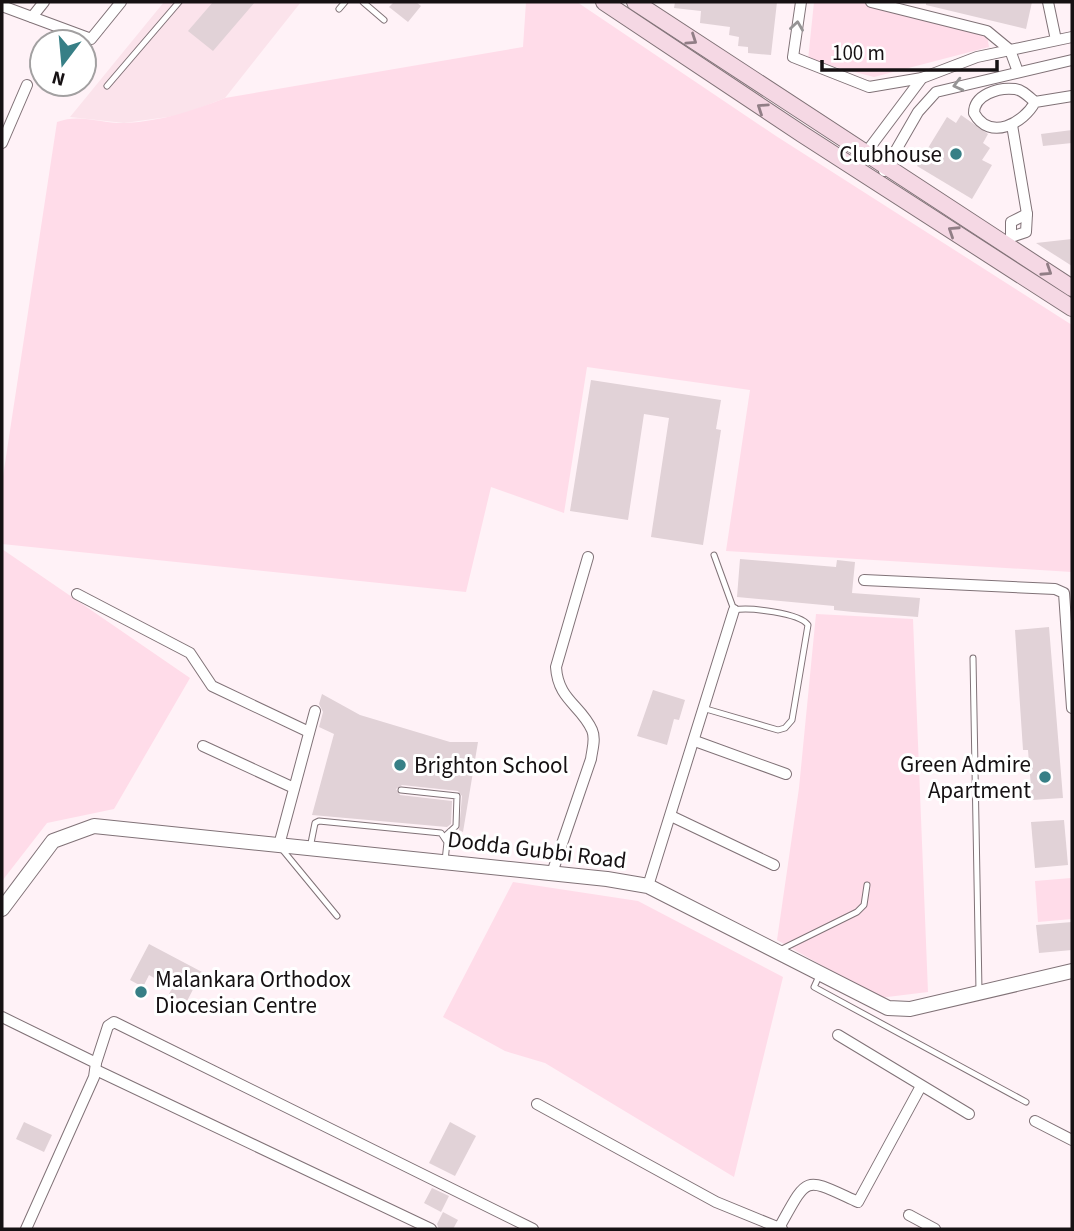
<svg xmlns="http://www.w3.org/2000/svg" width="1074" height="1231" viewBox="0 0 1074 1231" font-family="'Source Sans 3',sans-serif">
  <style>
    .built { fill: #fbe3eb }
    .green { fill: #ffdce9 }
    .building { fill: #e1d2d7 }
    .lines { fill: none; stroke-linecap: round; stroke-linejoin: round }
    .service-casing { stroke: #807277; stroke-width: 7 }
    .minor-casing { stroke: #807277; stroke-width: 12 }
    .tertiary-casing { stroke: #807277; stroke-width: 16 }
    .secondary-casing { stroke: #807277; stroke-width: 18 }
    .service { stroke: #fff; stroke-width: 5 }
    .minor { stroke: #fff; stroke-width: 10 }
    .tertiary { stroke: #fff; stroke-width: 14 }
    .secondary { stroke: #f5d8e4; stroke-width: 16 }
    .oneway { stroke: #969495 }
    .oneway2 { stroke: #917e86 }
    .poi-dot { fill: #377f86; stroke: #fff; stroke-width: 2.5 }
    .labels { text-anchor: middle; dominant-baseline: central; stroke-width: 6; stroke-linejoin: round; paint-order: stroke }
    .poi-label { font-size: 23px; fill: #161113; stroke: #fff; text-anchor: end }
    .street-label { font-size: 23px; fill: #161113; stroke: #fff }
  </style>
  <rect width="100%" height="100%" fill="#fff2f7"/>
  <path class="built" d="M164,2H301L225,98L182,115L124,123L70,117Z"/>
  <g class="green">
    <path d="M526,2H577L776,136L1072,325V572L726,551L750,390L587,367L564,513L491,487L466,592L2,544V483L57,122C80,113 102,124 126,123C161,121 193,111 225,98L523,47Z"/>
    <path d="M814,2H861L987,35L989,47L874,77L808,60Z"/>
    <path d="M2,549L190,678L114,809L47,823L2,881Z"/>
    <path d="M816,614L913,619L928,992L879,998L777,940L799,788Z"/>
    <path d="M1071,878L1072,919L1038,922L1035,881Z"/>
    <path d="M513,882L638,901L783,977L734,1177L545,1063L505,1051L443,1017Z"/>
  </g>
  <g class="building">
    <path d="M213,2H255L213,51L188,31Z"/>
    <path d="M394,2H416L421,6L408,22L389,7Z"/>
    <path d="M675,2H777L771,55L748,53V47L738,46L739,37L729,35L730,27L700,23L701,11L674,8Z"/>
    <path d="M926,2H1032L1026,29L926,5Z"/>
    <path d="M961,115L988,134L983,143L990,148L982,160L992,165L972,199L917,166L947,117L956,123Z"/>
    <path d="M1072,130V143L1043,146L1041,134Z"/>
    <path d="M1072,239V266L1036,243Z"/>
    <path d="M591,380L721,400L716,429L721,430L703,545L651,537L669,418L644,414L628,520L570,511Z"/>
    <path d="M740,559L836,567L837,560L855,562L852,593L920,598L918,617L853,612L834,610V606L737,597Z"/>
    <path d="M1049,627L1063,798L1032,800L1028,750H1023L1015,630Z"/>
    <path d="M653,690L685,700L679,720L674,719L667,745L637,736Z"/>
    <path d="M322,694L360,715L450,742H478L463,832L459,830L462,796L458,791L402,785L396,789L400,795L452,801L451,824L447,827L312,815L334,734L319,727L323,712L319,704Z"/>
    <path d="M1064,820L1068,865L1035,868L1031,822Z"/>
    <path d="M1072,922V950L1039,953L1036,925Z"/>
    <path d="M149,944L202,972L186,1003L169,994L172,988L149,975L143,987L130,980Z"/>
    <path d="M24,1122L52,1135L44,1152L16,1139Z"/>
    <path d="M450,1122L476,1136L455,1176L429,1163Z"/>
    <path d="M432,1188L449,1196L441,1212L424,1203Z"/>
    <path d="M443,1212L458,1220L453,1229H439L437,1224Z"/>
  </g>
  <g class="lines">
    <defs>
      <g id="service">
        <path d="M363,2L384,20"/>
        <path d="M339,9L345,2"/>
        <path d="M107,86L179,2"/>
        <path d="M973,658L979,991"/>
        <path d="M706,709L778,730L785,728L792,720L808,625C800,613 749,607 734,610L714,555"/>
        <path d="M401,790L457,796L456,826L445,836"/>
        <path d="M281,848L337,916"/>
        <path d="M310,848L315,823L319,821L441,833L447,842L445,861"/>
        <path d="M780,950L857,912L864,905L867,885"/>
        <path d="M820,974L814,987L1026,1102"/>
      </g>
      <g id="minor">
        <path d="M801,2L793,57L869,87L922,78"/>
        <path d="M871,2L987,31L1010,50L1018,72"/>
        <path d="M1048,2L1056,40"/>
        <path d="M2,6L91,39L121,2"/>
        <path d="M32,17L44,2"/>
        <path d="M1035,102C1024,123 990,142 974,113C974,95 998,87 1015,89C1023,90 1029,97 1035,102L1072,96"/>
        <path d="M2,143L27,85"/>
        <path d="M857,169L865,154L922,78L977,57L1072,37"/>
        <path d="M884,171L918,112L936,92L1072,60"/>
        <path d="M1011,237L1026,232L1027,214L1012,125"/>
        <path d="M1007,242L1011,237V222L1027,214"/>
        <path d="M864,580L1055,589L1064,593L1072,708"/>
        <path d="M77,594L190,653L212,686L309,732"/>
        <path d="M695,741L786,774"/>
        <path d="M203,746L294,788"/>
        <path d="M671,816L774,865"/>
        <path d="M279,845L315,711"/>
        <path d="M552,873L591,759C592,750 596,739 592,730C581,705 558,700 556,667L588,557"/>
        <path d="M648,886L734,610"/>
        <path d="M2,1017L96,1063L94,1077L26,1229"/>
        <path d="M838,1035L969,1114"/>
        <path d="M96,1063L108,1026L114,1022L533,1229"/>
        <path d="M96,1070L431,1229"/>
        <path d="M537,1104L716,1202L782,1229"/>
        <path d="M1035,1121L1072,1140"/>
        <path d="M909,1215L935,1229"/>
        <path d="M779,1228C809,1174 803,1177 858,1202L921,1086"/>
      </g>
      <path id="tertiary" d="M2,909L53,841L94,826L607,879L648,886L888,1008L910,1009L1072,971"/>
      <g id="secondary">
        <path d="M604,2L802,134L1072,308"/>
        <path d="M635,2L1072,288"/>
      </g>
    </defs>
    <use href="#service" class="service-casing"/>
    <use href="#minor" class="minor-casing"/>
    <use href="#tertiary" class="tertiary-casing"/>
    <use href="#secondary" class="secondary-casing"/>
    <use href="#service" class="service"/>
    <use href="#minor" class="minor"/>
    <use href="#tertiary" class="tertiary"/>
    <use href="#secondary" class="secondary"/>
  </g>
  <defs><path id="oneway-chevron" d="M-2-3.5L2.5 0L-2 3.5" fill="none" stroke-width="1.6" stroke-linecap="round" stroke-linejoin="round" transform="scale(1.75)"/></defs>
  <g class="oneway">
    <use href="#oneway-chevron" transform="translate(797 26) rotate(-82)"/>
    <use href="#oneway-chevron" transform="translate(958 85) rotate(166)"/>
  </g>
  <g class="oneway2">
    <use href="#oneway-chevron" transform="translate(692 40) rotate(34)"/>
    <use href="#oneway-chevron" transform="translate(762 108) rotate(-146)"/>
    <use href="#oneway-chevron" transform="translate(953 231) rotate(-147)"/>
    <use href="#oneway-chevron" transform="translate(1047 271) rotate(33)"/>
  </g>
  <g class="poi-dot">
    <circle cx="956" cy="154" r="7"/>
    <circle cx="400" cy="765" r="7"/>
    <circle cx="1045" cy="777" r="7"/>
    <circle cx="141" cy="992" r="7"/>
  </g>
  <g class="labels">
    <g class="poi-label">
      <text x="942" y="154">Clubhouse</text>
      <text x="1031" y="764">Green Admire<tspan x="1031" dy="26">Apartment</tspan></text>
      <text x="414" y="765" text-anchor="start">Brighton School</text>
      <text x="155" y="979" text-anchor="start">Malankara Orthodox<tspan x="155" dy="26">Diocesian Centre</tspan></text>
    </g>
    <g class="street-label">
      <text transform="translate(537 850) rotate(7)">Dodda Gubbi Road</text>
    </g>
  </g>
  <rect width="1074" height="1231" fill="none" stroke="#161113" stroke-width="7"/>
  <g transform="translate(63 63) rotate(196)"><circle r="33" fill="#ffffff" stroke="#a2a0a1" stroke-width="2"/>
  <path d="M0-5L12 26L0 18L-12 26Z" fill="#377f86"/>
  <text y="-10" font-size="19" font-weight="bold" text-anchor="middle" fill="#161113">N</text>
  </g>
  <path d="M822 60v10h175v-10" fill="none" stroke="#161113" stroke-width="3.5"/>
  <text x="832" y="60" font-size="21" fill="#161113" stroke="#ffffff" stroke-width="5" paint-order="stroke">100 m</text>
</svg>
